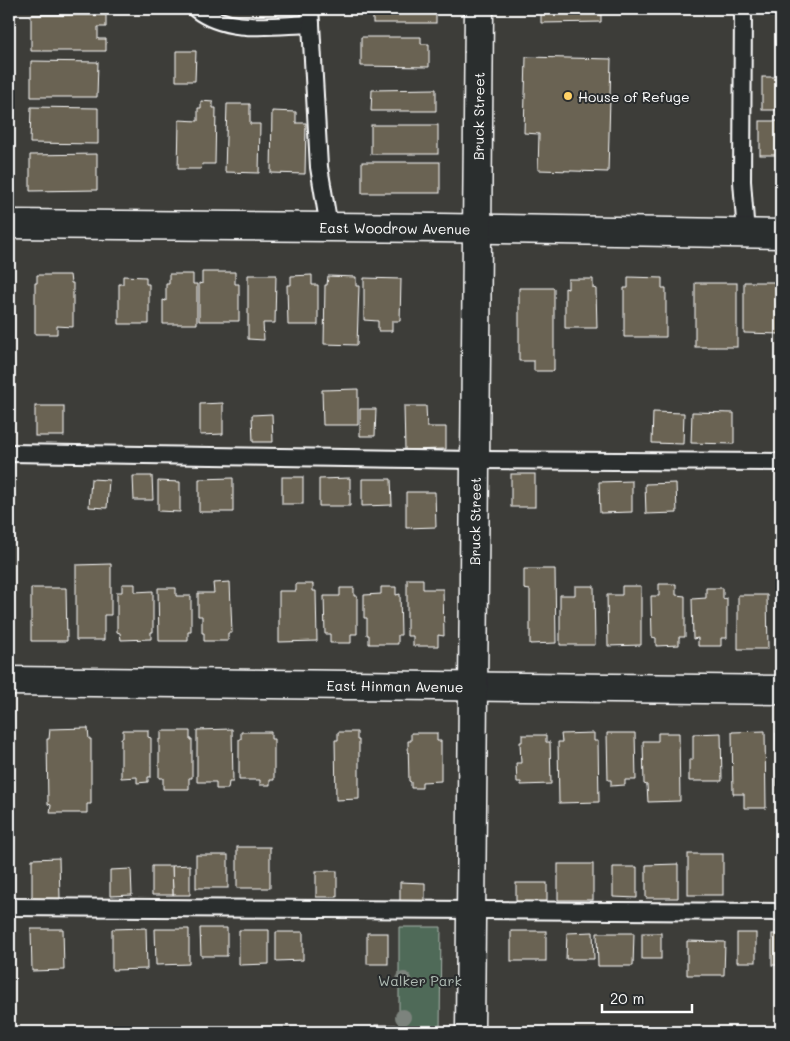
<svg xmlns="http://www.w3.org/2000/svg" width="790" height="1041" viewBox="0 0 790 1041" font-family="Mali,sans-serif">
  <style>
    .green { fill: #506a58; stroke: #a8b4ac }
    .building { fill: #6a6352; stroke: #fff }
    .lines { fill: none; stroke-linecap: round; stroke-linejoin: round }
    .lane-casing { stroke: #fff; stroke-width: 20 }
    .street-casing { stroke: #fff; stroke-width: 31 }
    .lane { stroke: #2a2d2e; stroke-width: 16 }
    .street { stroke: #2a2d2e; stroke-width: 28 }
    .tree { fill: #7c837d }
    .poi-dot { fill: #ffd166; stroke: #2a2d2e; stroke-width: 2 }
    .labels { text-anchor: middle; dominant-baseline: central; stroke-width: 4; stroke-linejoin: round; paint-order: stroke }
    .poi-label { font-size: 14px; fill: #fff; stroke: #2a2d2e; text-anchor: start }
    .street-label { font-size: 14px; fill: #fff; stroke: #2a2d2e }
    .park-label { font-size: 14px; fill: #b0bcb4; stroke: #2a2d2e }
  </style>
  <rect width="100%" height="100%" fill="#3d3d39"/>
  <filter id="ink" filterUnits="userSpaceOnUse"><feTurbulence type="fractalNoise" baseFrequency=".02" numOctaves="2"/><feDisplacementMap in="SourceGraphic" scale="10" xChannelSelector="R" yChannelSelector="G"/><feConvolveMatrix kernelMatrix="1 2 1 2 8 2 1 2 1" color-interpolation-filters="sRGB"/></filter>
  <g filter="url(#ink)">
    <path class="green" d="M399,927H441L440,1032H399Z"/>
    <g class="building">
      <rect x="373" y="9" width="63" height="14"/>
      <path d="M541,9H601V22L541,23Z"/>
      <path d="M31,15H106V27H98V39H106V51H31Z"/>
      <path d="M361,37H421V44H429V67L361,66Z"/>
      <path d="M176,51H196L195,81H176Z"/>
      <path d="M526,57L611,59L608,172L538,170L539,134L524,133Z"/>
      <path d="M31,61L98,62L97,97H31Z"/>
      <rect x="762" y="77" width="19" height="33"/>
      <path d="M436,89V111H371L372,90Z"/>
      <path d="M201,101L213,102V108H216L215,164H202L201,169H178L179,120L198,121V108H201Z"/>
      <path d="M227,104H250V124H260L259,173L225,172Z"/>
      <path d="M31,107L98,108V144L30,143Z"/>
      <path d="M272,111L296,112V123H306L305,174L271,173Z"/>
      <rect x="760" y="121" width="21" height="34"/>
      <rect x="371" y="125" width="67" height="29"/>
      <path d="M97,154V190L30,191V155Z"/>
      <rect x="362" y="162" width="78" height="31"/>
      <path d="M202,272H235V284H239V321H199V283L202,284Z"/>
      <path d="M169,274H193V284H197V324H163V300L166,301V284H169Z"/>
      <path d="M37,275H70L71,283H73V327L57,326V334H35V283H37Z"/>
      <path d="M248,275H276L275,323H263L264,340L248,339Z"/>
      <path d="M312,275V285H318V325H288L287,285H291V276Z"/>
      <path d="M123,276L146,277V284H149V324H119V284H123Z"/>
      <path d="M328,276L356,277V286H359L357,345L324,344L325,285H327Z"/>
      <path d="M628,277L662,278V288H666V337H624V288H628Z"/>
      <path d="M364,278L401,279L400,321H392V331H378V321L364,320Z"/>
      <path d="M568,279H593V288L596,289L597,328H565V288L568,289Z"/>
      <path d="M744,282H781V334L744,333Z"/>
      <rect x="695" y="283" width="42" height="64"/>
      <path d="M519,288H554V371H534V361H519Z"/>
      <path d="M358,389V425H323L322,390Z"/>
      <path d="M223,403V434L200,435V404Z"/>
      <rect x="35" y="406" width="29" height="30"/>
      <path d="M404,406H426L427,427H446V449L405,450Z"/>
      <path d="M360,409H376L375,436H360Z"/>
      <path d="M653,412L684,413L683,444L652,443Z"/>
      <path d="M692,412L734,413V444L691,443Z"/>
      <path d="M272,414L273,442H253L252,415Z"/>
      <rect x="511" y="474" width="24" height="33"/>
      <path d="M133,476H152L153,500H134Z"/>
      <rect x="282" y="477" width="21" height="27"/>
      <path d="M233,478V512H199V479Z"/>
      <path d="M350,478V506H319V479Z"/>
      <path d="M91,479L109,480L107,508L89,507Z"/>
      <path d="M362,479H391L392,505L362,506Z"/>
      <path d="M158,481L180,482V512L158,511Z"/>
      <path d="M632,481V512L600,513L599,482Z"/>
      <path d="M676,483L677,513L646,514L645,484Z"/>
      <rect x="778" y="483" width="3" height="25"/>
      <path d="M406,492H435L436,527L406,528Z"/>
      <path d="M111,564V615H104V640H76V565Z"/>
      <path d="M524,569H555L556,643L530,644V590L524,589Z"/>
      <path d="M407,579H423V589H443L444,636L438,635V646H413V636H407Z"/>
      <path d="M230,582L232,633H228V641H204V633H202V616H198V593H214L213,583Z"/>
      <path d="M122,584H135V592L153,591V632H151V639L121,640L120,633L117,632V592H122Z"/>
      <path d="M296,584H313V591H316L317,641L279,642V591H296Z"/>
      <path d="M659,584H676V595L685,596V637H679V645L656,646V638L652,637L651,596H659Z"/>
      <path d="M575,586H594L595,645H560V595H575Z"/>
      <path d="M622,586H641V645L608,646L607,595H622Z"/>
      <path d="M381,587H396V595L400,594L401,635H398V644H369V635H367V618H364V595L381,594Z"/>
      <path d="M31,588H66L67,641H31Z"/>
      <path d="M158,588H176V596H191V632H188V641H159Z"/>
      <path d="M340,588H354V596H357V634H351V643H330V634H325L324,596H340Z"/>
      <path d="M706,588H723V599L727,598V638H721V646H698V638L693,639L692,599L706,598Z"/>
      <path d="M738,595H767L768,649H738Z"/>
      <path d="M88,728L89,739H91V804H87V813H50L51,805L48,804L47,739H49L50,729Z"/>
      <path d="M232,729L233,782H229L228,789H216V782H197V730Z"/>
      <path d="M123,730H148V737L151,738V777H148V782L137,783V777L121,778V738H123Z"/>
      <path d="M161,731H190V739H192V778H189V789H163V778H159V739H161Z"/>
      <path d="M765,731L766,808H744V794H733L732,732Z"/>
      <path d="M241,732H271V739H274V780H270V785H260V780H239V739H241Z"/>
      <path d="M338,732H357V740H359V799L336,800L335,740H338Z"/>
      <path d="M411,733H437V741H441V781L422,782V788H411V782L409,781L408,741H411Z"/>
      <path d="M594,733V741H598L599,802L559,803L558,742H562L561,734Z"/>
      <path d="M607,733H635L636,780H625V785L611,786V780H608Z"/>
      <path d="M658,733H679L680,801L648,802L647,785L644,784L643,741H658Z"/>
      <path d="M721,733L722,781H689V760H693V734Z"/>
      <path d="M776,733H781V786H777Z"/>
      <path d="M522,735H546V742H550L551,784L521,785V782H517L516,763H521L520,742H522Z"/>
      <rect x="237" y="847" width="33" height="41"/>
      <rect x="688" y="854" width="35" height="41"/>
      <rect x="196" y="855" width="32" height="33"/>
      <path d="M59,858L60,899H32V859Z"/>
      <rect x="558" y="864" width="35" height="36"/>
      <path d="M678,864V898H646V865Z"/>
      <path d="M190,865V895H173L172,866Z"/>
      <path d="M152,866H172L173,895H152Z"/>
      <path d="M613,867H637V898L613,897Z"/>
      <path d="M131,869L132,895L110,896V870Z"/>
      <rect x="316" y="871" width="21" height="26"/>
      <path d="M400,882L425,883V903H400Z"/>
      <rect x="516" y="883" width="31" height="20"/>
      <path d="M146,928L147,969L112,970V929Z"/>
      <path d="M200,928H227V956H201Z"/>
      <path d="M31,929H63L64,970L32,971Z"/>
      <path d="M155,929H189V964L156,965Z"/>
      <path d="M239,930H269V964L239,965Z"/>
      <rect x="511" y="931" width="35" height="30"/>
      <path d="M276,932H303V960L276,961Z"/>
      <path d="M593,932L594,959H566L567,933Z"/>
      <rect x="367" y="933" width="21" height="31"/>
      <path d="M597,933H634L633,966H598Z"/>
      <rect x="642" y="933" width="19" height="26"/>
      <rect x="737" y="933" width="19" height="29"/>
      <rect x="772" y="934" width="9" height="31"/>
      <path d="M687,941L725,942L724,975H687Z"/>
      <rect x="375" y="1025" width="21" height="7"/>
      <path d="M313,1027V1032H284V1028Z"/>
    </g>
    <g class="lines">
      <defs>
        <g id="lane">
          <path d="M196,9C228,34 273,25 311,24L310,9"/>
          <path d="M743,9L742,181L746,234"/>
          <path d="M311,24L319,167L329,227"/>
          <path d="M9,453L475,460L781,462"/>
          <path d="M9,907L781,912"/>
        </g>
        <g id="street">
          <path id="s1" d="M9,224L440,228L781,234"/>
          <path id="s2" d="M9,681L781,690"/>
          <path id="s3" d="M470,1032L479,9"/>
        </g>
      </defs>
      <use href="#lane" class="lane-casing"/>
      <use href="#street" class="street-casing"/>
      <use href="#lane" class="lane"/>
      <use href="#street" class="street"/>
    </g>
    <g class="tree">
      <circle cx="404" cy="980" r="8"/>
      <circle cx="403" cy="1017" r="8"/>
    </g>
  </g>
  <circle class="poi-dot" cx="568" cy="96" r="5"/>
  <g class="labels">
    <g class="poi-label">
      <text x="578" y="96">House of Refuge</text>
    </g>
    <g class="street-label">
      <text stroke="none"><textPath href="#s3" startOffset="916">Bruck Street</textPath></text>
      <text stroke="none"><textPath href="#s1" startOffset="386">East Woodrow Avenue</textPath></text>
      <text stroke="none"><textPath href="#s3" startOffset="511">Bruck Street</textPath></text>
      <text stroke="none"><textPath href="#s2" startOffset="386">East Hinman Avenue</textPath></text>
    </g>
    <g class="park-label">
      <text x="420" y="980">Walker Park</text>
    </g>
  </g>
  <rect width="790" height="1041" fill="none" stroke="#2a2d2e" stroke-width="30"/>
  <rect x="15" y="15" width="760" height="1011" fill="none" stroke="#fff" stroke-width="2" filter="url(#ink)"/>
  <path d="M602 1004v8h90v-8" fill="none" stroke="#ffffff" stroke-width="2.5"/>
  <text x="610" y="1004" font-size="15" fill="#ffffff" stroke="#2a2d2e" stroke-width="4" paint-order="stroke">20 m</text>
</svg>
